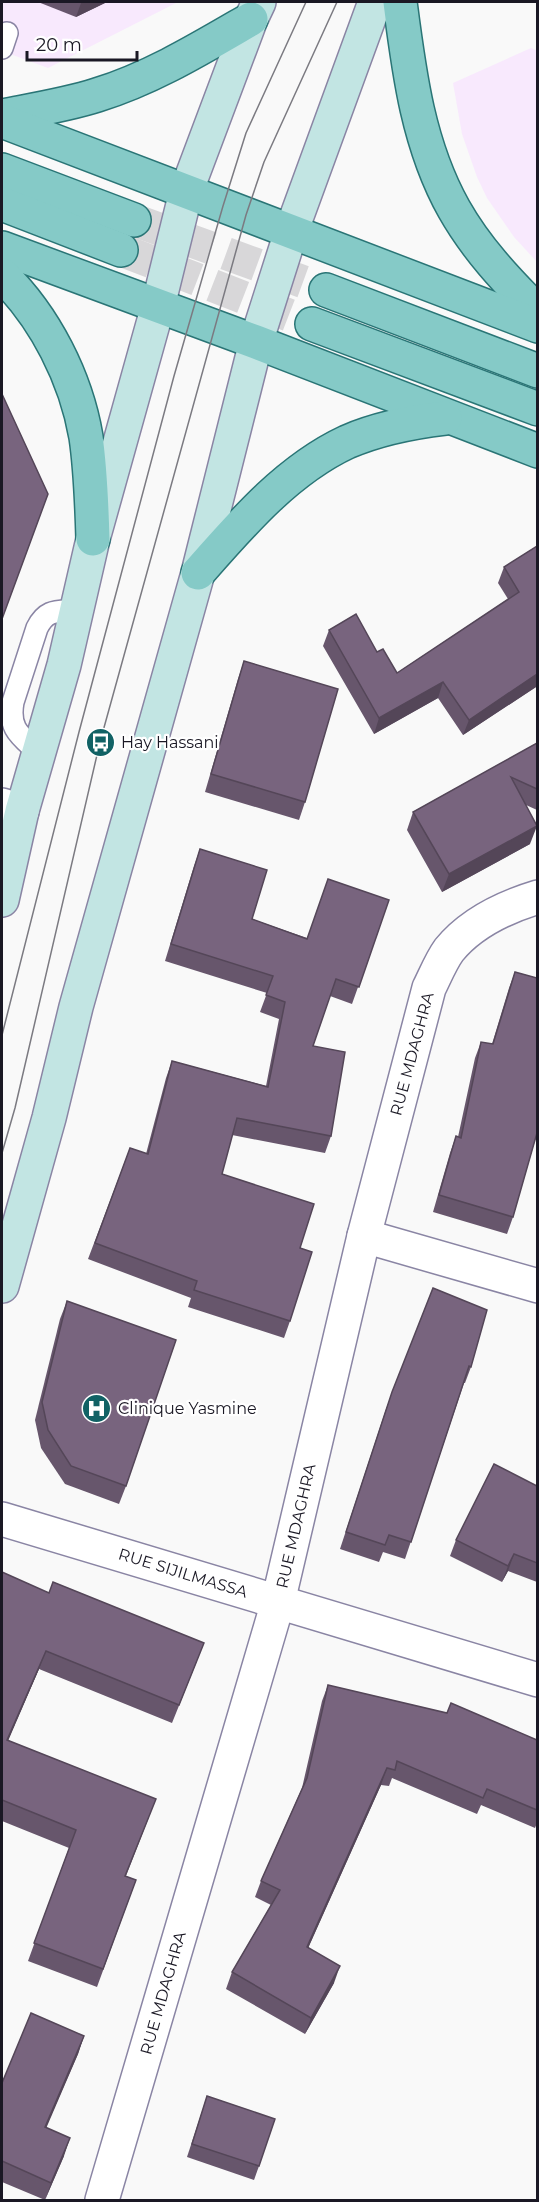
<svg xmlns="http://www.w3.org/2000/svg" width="539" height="2202" viewBox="0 0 539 2202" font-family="Montserrat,sans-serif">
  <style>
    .commercial { fill: #f8e9fd }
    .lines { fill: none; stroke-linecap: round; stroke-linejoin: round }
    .primary-tunnel { stroke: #d8d7d9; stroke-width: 33; stroke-dasharray: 33 16; stroke-linecap: butt }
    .lane-casing { stroke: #8a85a4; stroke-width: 24 }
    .street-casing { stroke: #8a85a4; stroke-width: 36 }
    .secondary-casing { stroke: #8a85a4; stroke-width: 36 }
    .primary-casing { stroke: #2a7576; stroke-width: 36 }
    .lane { stroke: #fff; stroke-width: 21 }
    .street { stroke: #fff; stroke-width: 33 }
    .secondary { stroke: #c2e5e3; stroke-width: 33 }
    .primary { stroke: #85cac7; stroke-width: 33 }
    .tram { stroke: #7b7a81; stroke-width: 1.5 }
    .wall { fill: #67566c }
    .shaded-wall { fill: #544658 }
    .building { fill: #78647e; stroke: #544658; stroke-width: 1.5 }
    .labels { text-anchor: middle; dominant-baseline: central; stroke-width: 4.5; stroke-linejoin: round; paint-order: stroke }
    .poi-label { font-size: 16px; fill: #1a1824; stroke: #fff; text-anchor: start }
    .street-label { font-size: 16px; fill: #1a1824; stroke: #fff }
  </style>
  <rect width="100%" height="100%" fill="#f9f9f9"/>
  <g class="commercial">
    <path d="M2,2H178L48,68L2,51Z"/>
    <path d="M531,48L538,51L537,262L514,237L487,198L477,177L462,134L453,83Z"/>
  </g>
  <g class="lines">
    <g class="primary-tunnel">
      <path d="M134,220L326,290"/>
      <path d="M121,250L312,324"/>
    </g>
    <defs>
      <g id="lane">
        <path d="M2,48L7,33"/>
        <path d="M39,753C21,736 8,730 13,702L37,628C47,608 58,612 78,610"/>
      </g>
      <g id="street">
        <path d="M2,805L22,811"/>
        <path d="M364,1236L538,1286"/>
        <path d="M2,1519L538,1680"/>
        <path d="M102,2200L278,1602L364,1236L429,988C435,976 441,961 449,950C471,923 505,907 538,897"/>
      </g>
      <g id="secondary">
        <path d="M2,900L22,811L64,665L93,539L158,306L186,192L251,19L259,2"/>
        <path d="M2,1286L49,1118L76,1007L198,573L256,342L291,232L375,2"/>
      </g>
      <g id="primary">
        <path d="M400,2C409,72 418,145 454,209C476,248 506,280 538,312"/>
        <path d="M2,116C33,110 66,105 97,95C152,78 201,48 251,19"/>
        <path d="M2,121L538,326"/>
        <path d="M2,170L134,220"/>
        <path d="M2,204L121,250"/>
        <path d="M2,248L256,342L538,451"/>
        <path d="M2,275C45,317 76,378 86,437C91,471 92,505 93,539"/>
        <path d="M326,290L538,371"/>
        <path d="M312,324L538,409"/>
        <path d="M198,573C241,524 287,470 347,442C379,428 411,422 445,418"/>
      </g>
    </defs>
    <use href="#lane" class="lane-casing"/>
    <use href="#street" class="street-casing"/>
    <use href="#secondary" class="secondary-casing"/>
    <use href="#primary" class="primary-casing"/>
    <use href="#lane" class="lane"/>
    <use href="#street" class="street"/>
    <use href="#secondary" class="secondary"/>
    <use href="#primary" class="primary"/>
    <g class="tram">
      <path d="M2,1035L79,732L174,376L223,206L246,133L306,2"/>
      <path d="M2,1153L15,1108L100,742L246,215L264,162L337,2"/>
    </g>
  </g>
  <g class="wall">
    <path d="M38,2H107L76,17Z"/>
    <path d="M537,546V689L536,687L463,735L438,698L374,734L323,646L329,630L377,652L397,673L508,599L498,583L504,567Z"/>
    <path d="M244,661L305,802L299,820L205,792L238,679Z"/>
    <path d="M537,743V810L526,805L530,844L442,892L407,830L413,812Z"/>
    <path d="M200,849L252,919L307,938L389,900L352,1004L330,996L313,1046L331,1136L325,1153L232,1135L222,1174L300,1248L290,1321L284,1338L188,1307L191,1298L88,1259L130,1148L146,1154L166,1078L172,1061L266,1086L279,1019L260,1012L267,993L165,961L194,866Z"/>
    <path d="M515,972L537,978V1138L536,1137L513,1217L507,1234L433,1212L450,1153L456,1136L458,1137L475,1058L481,1042L492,1044L509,988Z"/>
    <path d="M433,1288L471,1367L465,1383H464L405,1559L383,1552L379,1562L340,1549L386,1409Z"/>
    <path d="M67,1301L126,1486L119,1504L65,1484L41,1448L35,1420L60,1319Z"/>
    <path d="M537,1486V1582L508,1571L502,1582L450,1556L456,1540Z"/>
    <path d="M2,1572L197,1661L172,1723L39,1669L8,1740L149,1817L126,1876L136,1880L97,1987L28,1961L69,1848L2,1821Z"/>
    <path d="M328,1685L537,1740V1823L535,1828L481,1805L477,1814L392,1778L389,1786L381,1785L308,1948L334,1983L305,2034L226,1989L232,1972L271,1905L255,1897L261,1881L302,1788L322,1701Z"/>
    <path d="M84,2036L78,2054L46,2127L64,2156L45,2200L2,2182V2083Z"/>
    <path d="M207,2096L259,2166L254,2180L187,2157Z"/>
  </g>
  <g class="shaded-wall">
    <path d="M84,2H107L76,17L81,3Z"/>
    <path d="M537,674V683L536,687L463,735L469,720Z"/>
    <path d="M443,682L438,698L374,734L379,718Z"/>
    <path d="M537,826L530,844L442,892L449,874Z"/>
    <path d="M514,1554L508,1571L502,1582L508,1566Z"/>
    <path d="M46,1651L39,1669L2,1755L7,1740Z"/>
    <path d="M387,1768L381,1785L301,1964L307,1947Z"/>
    <path d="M340,1966L334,1983L305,2034L311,2018Z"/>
    <path d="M84,2036L78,2054L39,2145L45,2127Z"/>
    <path d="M70,2138L64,2156L45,2200L51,2183Z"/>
  </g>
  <g class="building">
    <path d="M2,394L48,494L2,619Z"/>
    <path d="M537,546V674L469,720L443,682L379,718L329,630L356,614L377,652L383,649L397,673L519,592L504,567Z"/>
    <path d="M244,661L338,689L305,802L211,774Z"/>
    <path d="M537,743V789L511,777L537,826L449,874L413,812Z"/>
    <path d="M200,849L267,870L252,919L307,939L328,879L389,900L359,987L336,979L313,1046L345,1052L331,1136L237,1118L222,1174L314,1204L300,1248L312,1252L290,1321L194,1290L197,1281L95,1243L130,1148L148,1154L172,1061L268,1087L285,1002L266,995L273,976L171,944Z"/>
    <path d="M515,972L537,978V1133L513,1217L439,1195L456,1136L461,1138L481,1042L493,1044Z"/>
    <path d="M433,1288L487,1310L471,1367L469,1366L411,1542L389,1535L385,1545L346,1532L392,1392Z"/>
    <path d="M67,1301L176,1340L126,1486L71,1466L48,1430L42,1402Z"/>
    <path d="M494,1464L537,1486V1563L514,1554L508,1566L456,1540Z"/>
    <path d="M2,1572L49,1593L53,1582L204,1643L179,1705L46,1651L7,1740L156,1799L125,1876L136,1880L103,1969L34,1943L76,1830L2,1800Z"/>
    <path d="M328,1685L447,1713L451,1703L537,1740V1810L487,1789L483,1798L397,1761L395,1770L387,1768L307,1947L340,1966L311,2018L232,1972L280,1890L261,1881L307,1778Z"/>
    <path d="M31,2013L84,2036L45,2127L70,2138L51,2183L2,2161V2083Z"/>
    <path d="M207,2096L275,2119L259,2166L192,2144Z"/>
  </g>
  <defs>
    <symbol id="bus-disc" viewBox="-11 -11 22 22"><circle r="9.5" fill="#116265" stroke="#fff"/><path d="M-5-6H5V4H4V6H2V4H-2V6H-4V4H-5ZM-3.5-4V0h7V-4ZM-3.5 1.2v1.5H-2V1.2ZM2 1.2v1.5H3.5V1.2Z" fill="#fff"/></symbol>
    <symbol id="hospital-disc" viewBox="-11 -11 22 22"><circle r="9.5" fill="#116265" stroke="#fff"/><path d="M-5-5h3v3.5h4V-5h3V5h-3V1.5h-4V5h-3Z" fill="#fff"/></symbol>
  </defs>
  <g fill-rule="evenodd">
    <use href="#bus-disc" x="84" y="726" width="33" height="33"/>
    <use href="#hospital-disc" x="80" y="1392" width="33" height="33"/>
  </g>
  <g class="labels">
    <g class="poi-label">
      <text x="121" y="742">Hay Hassani</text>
      <text x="118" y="1408">Clinique Yasmine</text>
    </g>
    <g class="street-label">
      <text transform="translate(412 1054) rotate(-75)">RUE MDAGHRA</text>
      <text transform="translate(296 1526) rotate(-77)">RUE MDAGHRA</text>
      <text transform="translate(183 1573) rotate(17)">RUE SIJILMASSA</text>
      <text transform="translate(163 1993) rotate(-74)">RUE MDAGHRA</text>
    </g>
  </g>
  <rect width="539" height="2202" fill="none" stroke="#1a1824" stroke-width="6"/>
  <path d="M27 51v9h110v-9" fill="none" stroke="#1a1824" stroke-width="3"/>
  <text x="36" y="51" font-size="18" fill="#1a1824" stroke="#ffffff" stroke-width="4.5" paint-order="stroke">20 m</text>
</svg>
